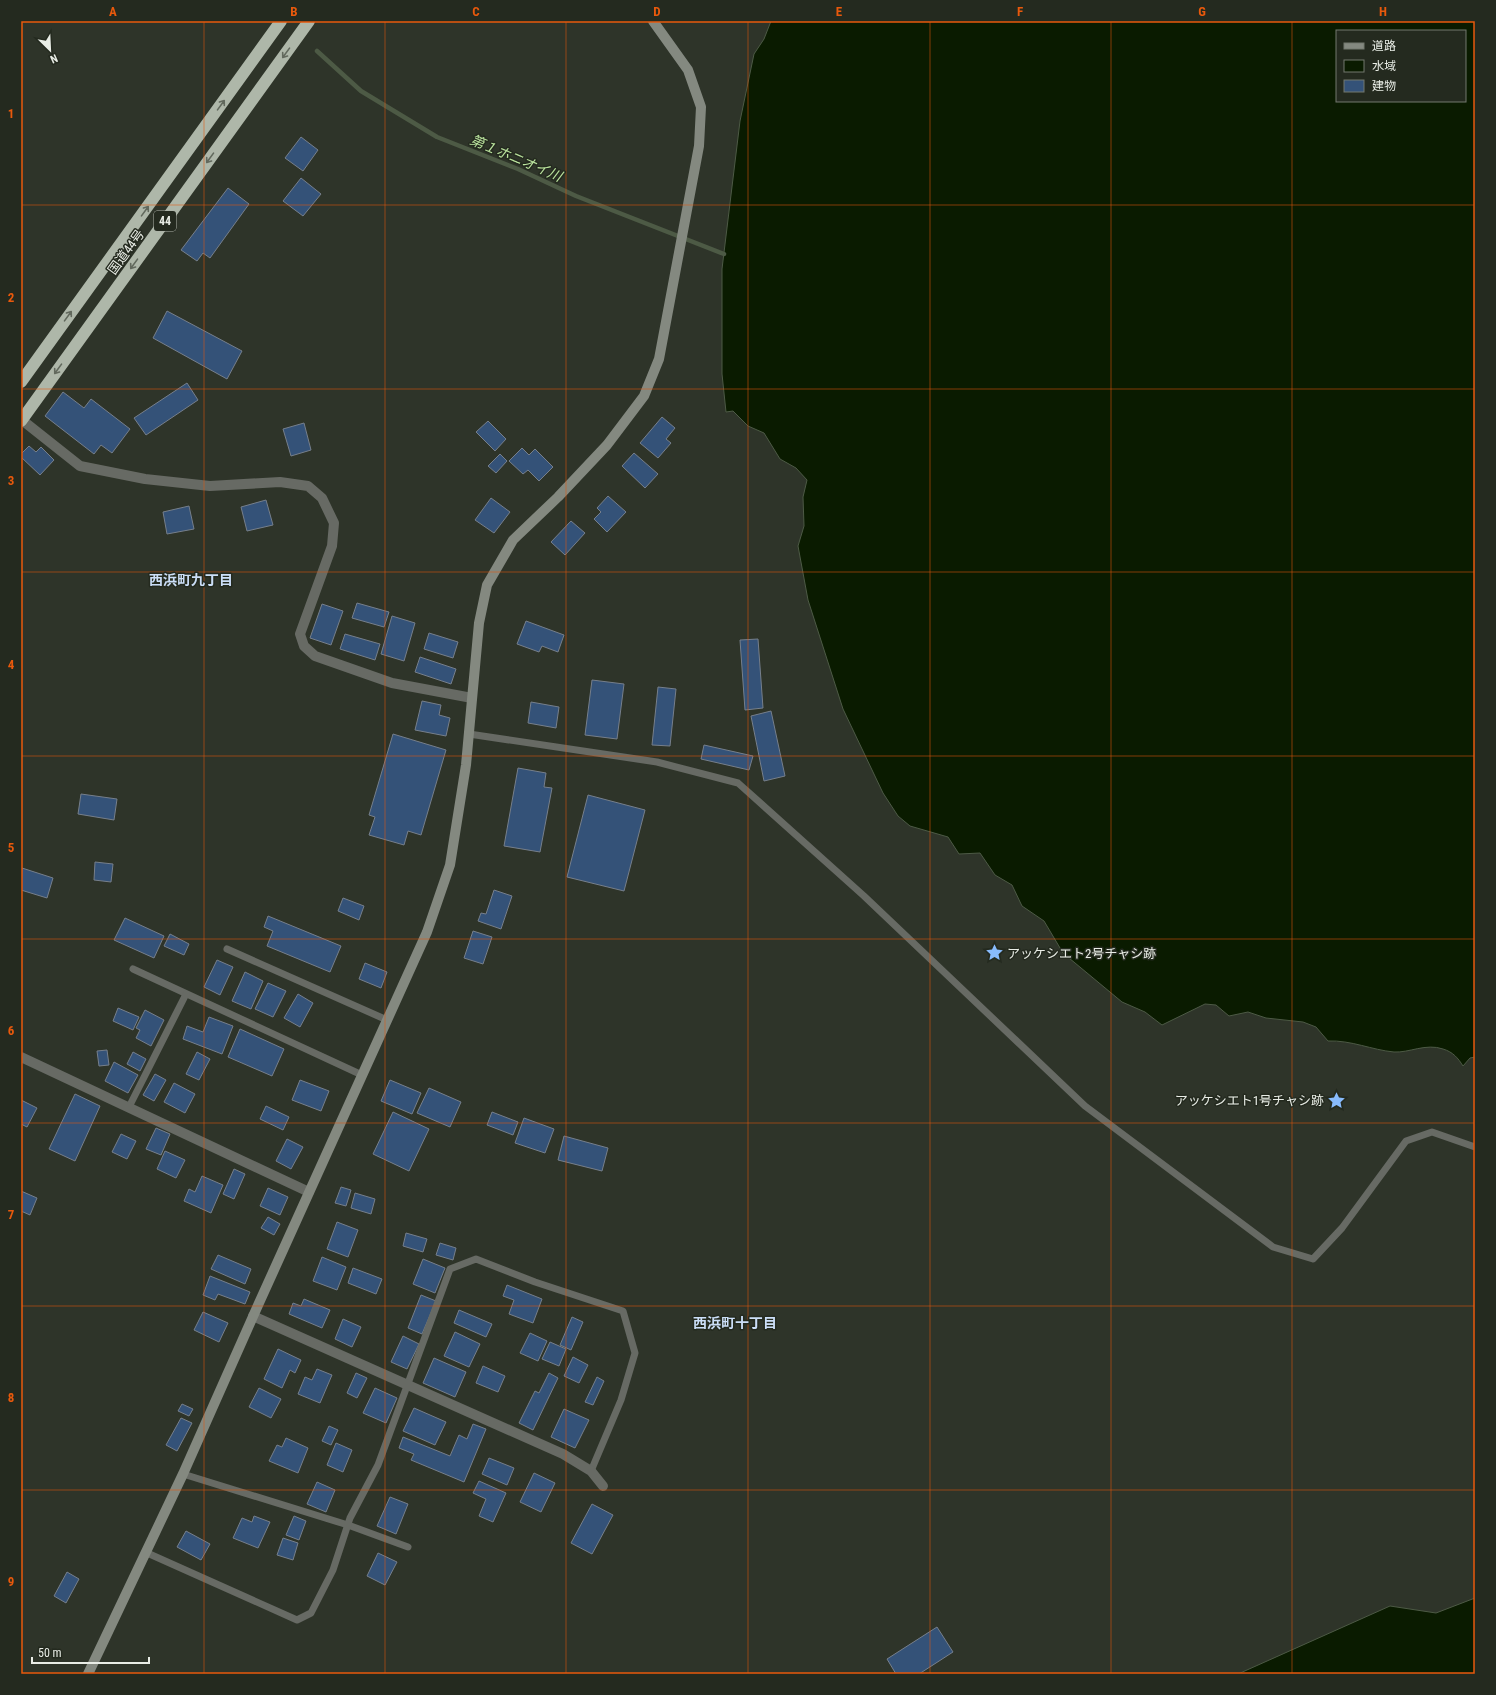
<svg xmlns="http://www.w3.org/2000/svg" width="1496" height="1695" viewBox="0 0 1496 1695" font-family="'Roboto Condensed','Noto Sans JP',sans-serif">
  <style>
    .water { fill: #0a1b00; stroke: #4d5a45; fill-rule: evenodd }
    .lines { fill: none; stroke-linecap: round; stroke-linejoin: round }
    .stream { stroke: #4d5a45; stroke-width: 4.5 }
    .building { fill: #345278; stroke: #767f8b }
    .lane { stroke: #676a64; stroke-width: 7 }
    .street { stroke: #676a64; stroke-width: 10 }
    .secondary { stroke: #848980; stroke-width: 10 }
    .highway { stroke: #aeb7a9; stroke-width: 12 }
    .oneway { stroke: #62695d }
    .grid { fill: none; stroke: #e8590c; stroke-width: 1; stroke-opacity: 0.55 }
    .labels { text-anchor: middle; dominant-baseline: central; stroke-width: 3; stroke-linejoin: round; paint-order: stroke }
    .shield { fill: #242a1f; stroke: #aeb2aa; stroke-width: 1 }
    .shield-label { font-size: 12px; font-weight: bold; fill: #e9ede6 }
    .street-label { font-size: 13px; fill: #e9ede6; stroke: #242a1f }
    .poi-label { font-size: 13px; fill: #e9ede6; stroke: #242a1f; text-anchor: start }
    .water-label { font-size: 14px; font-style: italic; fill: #bbe49e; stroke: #242a1f }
    .neighbourhood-label { font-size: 14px; font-weight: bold; fill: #cbdef7; stroke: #242a1f }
    .neatline { fill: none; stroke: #e8590c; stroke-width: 1.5 }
    .grid-label { font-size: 13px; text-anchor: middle; font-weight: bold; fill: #e8590c }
  </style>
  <rect width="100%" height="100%" fill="#2e3429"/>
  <g class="water">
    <path d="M771,21H1475V1057L1470,1058L1463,1066C1458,1058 1453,1052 1443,1049C1426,1043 1409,1053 1394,1052C1372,1050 1351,1040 1328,1041L1316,1027L1303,1022L1266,1018L1248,1012L1229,1016L1216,1005L1205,1004L1162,1025L1145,1012L1122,1002L1063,953L1044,921L1022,906L1012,885L995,875L980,853L959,854L948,837L910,826L898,816L883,793L843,709L808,600L798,546L804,526L803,497L807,480L796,468L780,459L764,433L748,426L733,411L726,412L722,374V269L740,121L754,54L764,39ZM1337,31H1465V101H1337Z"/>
    <path d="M1475,1598V1674H1238L1390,1606L1436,1613Z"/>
  </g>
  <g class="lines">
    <path class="stream" d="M317,51L361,91L437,137L518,169L576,196L724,254"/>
  </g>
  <g class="building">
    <path d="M301,137L318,150L303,171L285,158Z"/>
    <path d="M301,178L321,194L303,216L283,201Z"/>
    <path d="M228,188L249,204L210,258L203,253L197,261L181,250Z"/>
    <path d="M167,311L242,351L227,379L153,338Z"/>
    <path d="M187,383L198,400L146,435L134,418Z"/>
    <path d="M63,392L84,408L91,399L130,429L112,453L101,445L94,454L45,416Z"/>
    <path d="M662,417L675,428L666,439L671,443L658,458L640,443Z"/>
    <path d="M488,421L506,439L495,451L476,432Z"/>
    <path d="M304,423L311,450L291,456L283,429Z"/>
    <path d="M29,446L36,452L41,447L54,460L40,475L21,457V454Z"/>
    <path d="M522,448L529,455L535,449L553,467L539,481L528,470L523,474L509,461Z"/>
    <path d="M634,453L658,474L645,488L622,466Z"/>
    <path d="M500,454L507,461L496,473L488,466Z"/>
    <path d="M608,496L626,512L607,532L594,519L601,512L597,508Z"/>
    <path d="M491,498L510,512L494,533L475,520Z"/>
    <path d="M266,500L273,525L247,531L241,507Z"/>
    <path d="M189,506L194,529L167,534L163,512Z"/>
    <path d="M571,521L585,533L565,555L551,542Z"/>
    <path d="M357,603L389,612L384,627L352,618Z"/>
    <path d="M322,604L343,611L331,645L310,638Z"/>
    <path d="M392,616L415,623L404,661L381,654Z"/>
    <path d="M526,621L564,635L558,652L542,646L539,652L517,644Z"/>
    <path d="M429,633L458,642L453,658L424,649Z"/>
    <path d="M345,634L380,644L375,660L340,649Z"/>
    <path d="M758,639L763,708L745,710L740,640Z"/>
    <path d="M420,657L456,669L451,684L415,672Z"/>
    <path d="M592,680L624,684L617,739L585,735Z"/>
    <path d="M658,687L676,689L670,746L652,745Z"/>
    <path d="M422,701L441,705L439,715L450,718L446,736L415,730Z"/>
    <path d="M531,702L559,707L556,728L528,723Z"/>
    <path d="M771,711L785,776L764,781L751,716Z"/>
    <path d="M393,734L446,750L421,835L408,831L404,845L369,835L375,817L369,815Z"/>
    <path d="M704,745L753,756L749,770L701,759Z"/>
    <path d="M518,768L546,773L544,787L552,788L540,852L504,846Z"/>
    <path d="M81,794L117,799L114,820L78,814Z"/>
    <path d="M588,795L645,810L624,891L567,877Z"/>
    <path d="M95,862L113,864L111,882L94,880Z"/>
    <path d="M22,868L53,878L47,898L21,890Z"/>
    <path d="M494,890L512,896L501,929L478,921L481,913L486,914Z"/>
    <path d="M343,898L364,906L359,920L338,911Z"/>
    <path d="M268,916L341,946L330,972L267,946L273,931L264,927Z"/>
    <path d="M125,918L164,936L154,958L114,940Z"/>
    <path d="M473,931L492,937L483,964L464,958Z"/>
    <path d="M170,934L189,944L184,955L164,946Z"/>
    <path d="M217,960L233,967L220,995L204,987Z"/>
    <path d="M365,963L387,972L381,988L359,979Z"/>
    <path d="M245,972L263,981L251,1009L232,1001Z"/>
    <path d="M268,983L286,991L273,1017L255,1009Z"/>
    <path d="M298,994L313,1003L300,1027L284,1018Z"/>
    <path d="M118,1008L139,1017L133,1030L113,1021Z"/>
    <path d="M145,1010L164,1020L151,1046L136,1038L140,1030L136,1028Z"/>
    <path d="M209,1017L233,1026L222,1054L183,1039L187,1026L203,1032Z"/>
    <path d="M240,1029L284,1049L272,1076L228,1057Z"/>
    <path d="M107,1050L109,1065L99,1066L97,1051Z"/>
    <path d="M133,1052L146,1059L140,1071L127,1064Z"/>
    <path d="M197,1052L210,1059L199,1080L186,1074Z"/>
    <path d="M114,1062L138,1075L128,1093L105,1081Z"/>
    <path d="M155,1074L166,1080L154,1101L143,1095Z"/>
    <path d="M300,1080L329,1091L321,1111L292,1100Z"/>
    <path d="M390,1080L421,1093L412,1114L381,1101Z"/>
    <path d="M174,1083L195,1094L185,1113L164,1102Z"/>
    <path d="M429,1088L461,1102L450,1127L417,1113Z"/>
    <path d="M75,1094L100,1106L75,1161L49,1149Z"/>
    <path d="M21,1100L37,1108L27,1127L21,1124Z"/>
    <path d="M266,1106L289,1117L283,1130L260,1119Z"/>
    <path d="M393,1112L429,1129L409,1171L373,1154Z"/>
    <path d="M492,1112L518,1122L513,1135L487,1125Z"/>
    <path d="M524,1118L554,1129L545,1153L515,1143Z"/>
    <path d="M156,1128L170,1134L161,1155L146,1149Z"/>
    <path d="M121,1134L136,1141L127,1159L112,1152Z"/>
    <path d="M564,1136L608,1148L602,1171L558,1160Z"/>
    <path d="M287,1139L303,1147L291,1169L276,1161Z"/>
    <path d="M165,1151L185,1160L176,1178L157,1169Z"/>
    <path d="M234,1169L245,1174L234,1199L223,1194Z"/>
    <path d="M202,1176L223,1185L211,1213L184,1201L189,1189L195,1192Z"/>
    <path d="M341,1187L351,1190L346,1206L335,1203Z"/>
    <path d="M268,1188L288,1197L280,1215L260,1206Z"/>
    <path d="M21,1191L37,1198L30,1215L21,1211Z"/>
    <path d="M355,1193L375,1199L371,1214L351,1208Z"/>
    <path d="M268,1217L280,1224L274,1235L261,1228Z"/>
    <path d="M337,1222L358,1230L348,1257L327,1249Z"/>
    <path d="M406,1233L427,1239L423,1252L403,1246Z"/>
    <path d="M440,1243L456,1248L453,1260L436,1255Z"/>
    <path d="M218,1255L251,1269L245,1284L211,1269Z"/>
    <path d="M322,1257L346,1267L337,1290L313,1281Z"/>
    <path d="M423,1259L445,1268L435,1293L413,1284Z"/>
    <path d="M353,1268L382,1279L376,1294L348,1283Z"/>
    <path d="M210,1276L250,1292L245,1304L218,1294L215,1300L203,1295Z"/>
    <path d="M507,1285L542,1299L533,1323L509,1314L514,1300L503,1296Z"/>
    <path d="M421,1295L436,1301L422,1334L408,1328Z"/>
    <path d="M304,1299L330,1310L322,1328L289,1314L293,1303L301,1306Z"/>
    <path d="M459,1310L492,1324L486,1337L454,1323Z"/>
    <path d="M203,1312L228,1323L219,1342L194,1330Z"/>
    <path d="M572,1317L583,1322L571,1350L560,1345Z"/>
    <path d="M343,1319L361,1327L352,1347L335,1339Z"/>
    <path d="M455,1332L480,1344L469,1367L444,1356Z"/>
    <path d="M530,1333L547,1341L538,1361L520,1353Z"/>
    <path d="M403,1336L419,1344L407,1369L391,1362Z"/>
    <path d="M550,1342L566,1349L559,1366L542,1359Z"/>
    <path d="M278,1349L301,1360L295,1373L290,1370L282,1388L264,1379Z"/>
    <path d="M573,1357L588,1365L579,1383L564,1376Z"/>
    <path d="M434,1358L466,1372L455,1397L423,1383Z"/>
    <path d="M483,1366L505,1376L498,1392L476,1383Z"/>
    <path d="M317,1369L332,1375L320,1403L298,1394L305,1377L312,1380Z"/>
    <path d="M356,1373L367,1378L357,1398L347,1393Z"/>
    <path d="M549,1373L558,1378L533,1430L519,1423L535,1391L539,1393Z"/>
    <path d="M597,1377L604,1381L593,1405L585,1402Z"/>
    <path d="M259,1388L281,1399L271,1418L249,1407Z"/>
    <path d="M375,1388L397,1398L386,1423L363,1413Z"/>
    <path d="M182,1404L193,1409L189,1416L178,1411Z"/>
    <path d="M414,1408L446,1422L435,1445L403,1431Z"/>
    <path d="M564,1409L589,1420L575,1448L551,1437Z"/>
    <path d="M181,1418L192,1423L177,1451L166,1445Z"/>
    <path d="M473,1424L486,1429L464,1482L411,1460L414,1454L399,1448L403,1437L450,1456L459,1435L467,1439Z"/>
    <path d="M329,1426L338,1430L331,1445L322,1441Z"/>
    <path d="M286,1438L308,1448L298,1473L269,1461L277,1445L282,1447Z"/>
    <path d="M336,1443L352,1450L343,1472L327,1465Z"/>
    <path d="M489,1458L514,1468L507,1485L482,1474Z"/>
    <path d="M534,1473L555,1483L541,1512L520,1502Z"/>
    <path d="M479,1481L506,1493L493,1522L479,1516L486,1499L473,1493Z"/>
    <path d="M317,1482L335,1490L326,1512L307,1504Z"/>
    <path d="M390,1497L408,1504L396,1534L377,1526Z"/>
    <path d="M592,1504L613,1515L592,1554L571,1543Z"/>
    <path d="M254,1516L270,1522L258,1548L233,1538L242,1518L252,1522Z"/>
    <path d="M294,1516L306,1521L299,1540L286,1535Z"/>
    <path d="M186,1531L210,1544L201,1560L177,1547Z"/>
    <path d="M283,1538L298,1543L293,1560L277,1555Z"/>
    <path d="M378,1553L397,1562L385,1585L367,1576Z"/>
    <path d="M67,1572L79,1579L66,1603L54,1596Z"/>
    <path d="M937,1627L953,1652L919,1674H896L887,1659Z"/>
  </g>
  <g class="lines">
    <g class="lane">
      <path d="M469,734L657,762L738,783L864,896L1085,1106L1273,1247L1313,1259L1342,1228L1406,1141L1432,1132L1475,1147"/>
      <path d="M227,949L387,1020"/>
      <path d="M133,969L362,1075"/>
      <path d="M129,1107L186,994"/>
      <path d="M183,1474L348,1525L408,1547"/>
      <path d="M145,1552L297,1620L311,1613L333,1570L350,1518L378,1465L450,1269L476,1259L535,1282L623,1311L635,1353L621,1400L591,1471"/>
    </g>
    <g class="street">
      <path d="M22,420L80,466L145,479L210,486L280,482L308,486L322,498L334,523L332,546L300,634L304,646L315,656L392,683L472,698"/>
      <path d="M21,1057L309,1192"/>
      <path d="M253,1316L563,1454L591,1471L603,1486"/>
    </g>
    <path class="secondary" d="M88,1674L183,1474L259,1303L427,932L450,865L466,765L479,623L487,585L513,540L558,497L607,445L644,396L659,359L699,146L701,107L688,70L653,21"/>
    <g class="highway">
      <path d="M21,382L281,21"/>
      <path d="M21,421L309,21"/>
    </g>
  </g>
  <defs><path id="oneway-shaft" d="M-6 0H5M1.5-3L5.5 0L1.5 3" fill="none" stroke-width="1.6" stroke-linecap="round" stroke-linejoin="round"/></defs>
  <g class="oneway">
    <use href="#oneway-shaft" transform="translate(286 53) rotate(126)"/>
    <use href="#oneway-shaft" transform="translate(221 105) rotate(-54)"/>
    <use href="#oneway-shaft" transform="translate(210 158) rotate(126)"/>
    <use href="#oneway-shaft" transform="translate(145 211) rotate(-54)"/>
    <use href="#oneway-shaft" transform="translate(134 264) rotate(126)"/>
    <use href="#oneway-shaft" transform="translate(68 316) rotate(-54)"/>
    <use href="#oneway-shaft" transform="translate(58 369) rotate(126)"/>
  </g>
  <path class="grid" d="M204,21V1674M385,21V1674M566,21V1674M748,21V1674M930,21V1674M1111,21V1674M1292,21V1674M21,205H1475M21,389H1475M21,572H1475M21,756H1475M21,939H1475M21,1123H1475M21,1306H1475M21,1490H1475"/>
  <defs>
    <symbol id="sight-bare" viewBox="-9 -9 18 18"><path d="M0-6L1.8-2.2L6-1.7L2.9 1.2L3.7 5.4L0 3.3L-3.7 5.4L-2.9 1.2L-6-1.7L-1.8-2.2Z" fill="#88bbfc" stroke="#242a1f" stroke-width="2.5" paint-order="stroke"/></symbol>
  </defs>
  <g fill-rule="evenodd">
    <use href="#sight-bare" x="982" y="940" width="25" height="25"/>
    <use href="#sight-bare" x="1324" y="1088" width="25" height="25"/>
  </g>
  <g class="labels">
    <rect class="shield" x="154" y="211" width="22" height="20" rx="3"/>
    <g class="shield-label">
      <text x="165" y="221">44</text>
    </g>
    <g class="street-label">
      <text transform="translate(126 252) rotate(-54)">国道44号</text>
    </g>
    <g class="poi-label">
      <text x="1007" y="953">アッケシエト2号チャシ跡</text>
      <text x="1324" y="1100" text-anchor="end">アッケシエト1号チャシ跡</text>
    </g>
    <g class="water-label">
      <text transform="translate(516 158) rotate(23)">第１ホニオイ川</text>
    </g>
    <g class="neighbourhood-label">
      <text x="191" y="580">西浜町九丁目</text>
      <text x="735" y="1323">西浜町十丁目</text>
    </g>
  </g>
  <rect width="1496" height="1695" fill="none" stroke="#242a1f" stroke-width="44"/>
  <rect x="1336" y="30" width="130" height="72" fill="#242a1f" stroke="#73786f"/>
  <rect x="1344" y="43" width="20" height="6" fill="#848980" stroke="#73786f"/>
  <text x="1372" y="50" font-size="12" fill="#e9ede6">道路</text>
  <rect x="1344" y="60" width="20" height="12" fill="#0a1b00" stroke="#73786f"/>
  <text x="1372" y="70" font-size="12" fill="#e9ede6">水域</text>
  <rect x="1344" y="80" width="20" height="12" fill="#345278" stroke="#73786f"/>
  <text x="1372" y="90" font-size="12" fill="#e9ede6">建物</text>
  <g transform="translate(50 50) rotate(156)" stroke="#242a1f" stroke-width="3" paint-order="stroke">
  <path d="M0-3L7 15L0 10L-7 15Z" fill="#e9ede6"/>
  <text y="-6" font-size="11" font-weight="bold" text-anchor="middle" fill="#e9ede6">N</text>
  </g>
  <path d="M32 1657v6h117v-6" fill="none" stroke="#e9ede6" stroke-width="2"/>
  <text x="38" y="1657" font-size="12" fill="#e9ede6" stroke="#242a1f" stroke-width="3" paint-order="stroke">50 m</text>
  <rect x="22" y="22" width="1452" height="1651" class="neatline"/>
  <g class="grid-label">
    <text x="113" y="16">A</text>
    <text x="294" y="16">B</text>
    <text x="476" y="16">C</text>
    <text x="657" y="16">D</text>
    <text x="839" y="16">E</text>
    <text x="1020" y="16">F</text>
    <text x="1202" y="16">G</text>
    <text x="1383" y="16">H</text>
    <text x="11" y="118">1</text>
    <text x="11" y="302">2</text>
    <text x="11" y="485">3</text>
    <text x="11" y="669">4</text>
    <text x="11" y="852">5</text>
    <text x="11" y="1035">6</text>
    <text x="11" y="1219">7</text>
    <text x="11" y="1402">8</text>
    <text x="11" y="1586">9</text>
  </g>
</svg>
